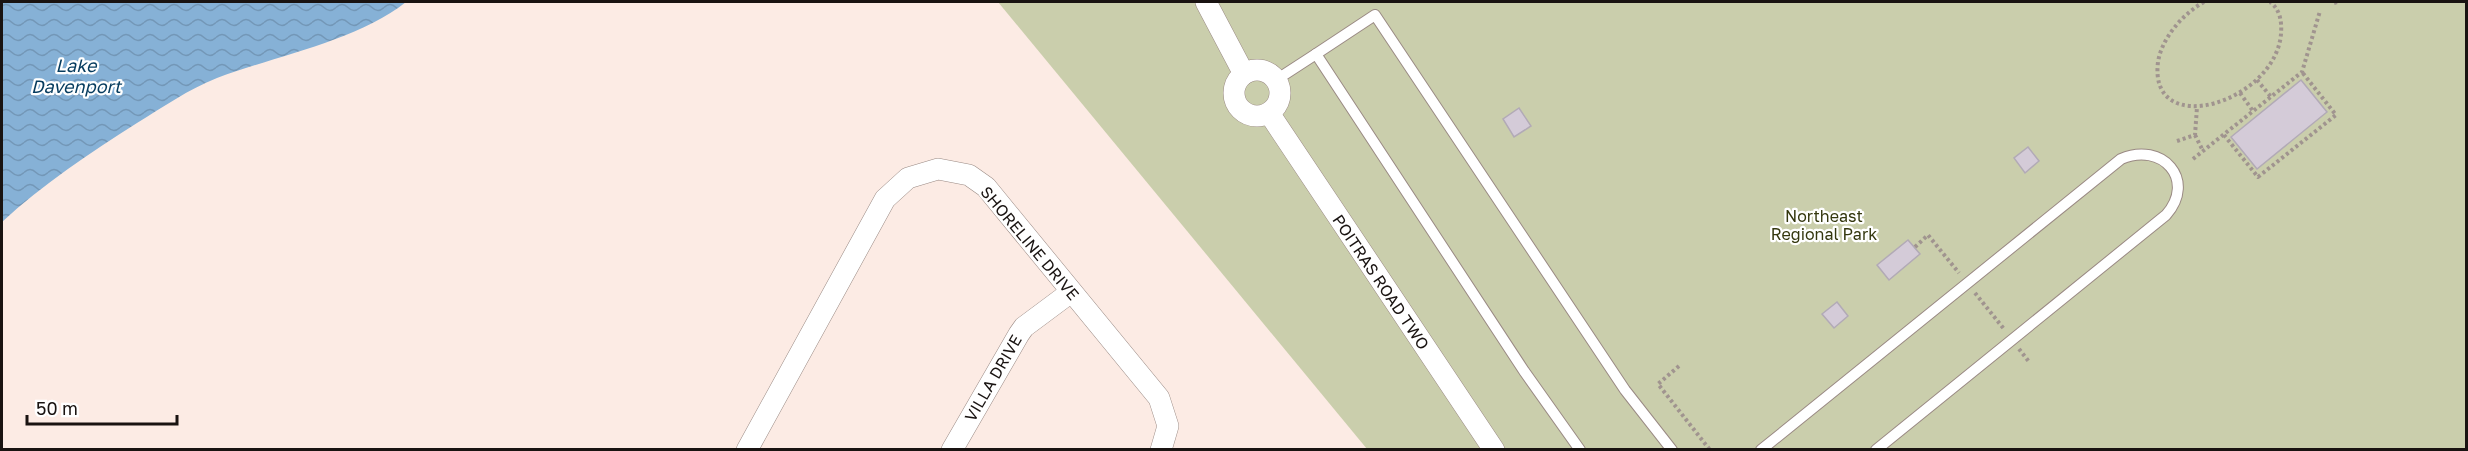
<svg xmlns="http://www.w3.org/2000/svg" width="2468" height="451" viewBox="0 0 2468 451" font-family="'Golos Text',sans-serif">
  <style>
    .green { fill: #caceac }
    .water { fill: url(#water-waves) }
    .building { fill: #d4cbd8; stroke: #b2aab6; stroke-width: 1.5 }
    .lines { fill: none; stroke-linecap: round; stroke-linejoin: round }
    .service-casing { stroke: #9a8a84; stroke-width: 12 }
    .minor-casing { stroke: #9a8a84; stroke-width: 22 }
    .path { stroke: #a0948f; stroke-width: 4; stroke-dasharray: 3 3; stroke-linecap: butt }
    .service { stroke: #fff; stroke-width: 10 }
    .minor { stroke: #fff; stroke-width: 21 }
    .labels { text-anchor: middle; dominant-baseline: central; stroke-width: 4.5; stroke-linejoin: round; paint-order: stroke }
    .park-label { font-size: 16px; fill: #34370e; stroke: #fff }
    .street-label { font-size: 16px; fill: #191311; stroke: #fff }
    .water-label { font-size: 18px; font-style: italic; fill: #053b5e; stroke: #fff }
  </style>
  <defs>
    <pattern id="water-waves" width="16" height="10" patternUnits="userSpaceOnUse" patternTransform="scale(1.5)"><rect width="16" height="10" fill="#86b1d6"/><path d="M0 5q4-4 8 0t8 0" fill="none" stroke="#7397b7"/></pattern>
  </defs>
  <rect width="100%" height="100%" fill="#fcebe4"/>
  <path class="green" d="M998,2H2466V449H1367Z"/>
  <path class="water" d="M2,2H406C357,41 275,56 217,78C189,89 163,107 137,123C90,153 43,184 2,222Z"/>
  <g class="building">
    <path d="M2301,80L2327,112L2257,169L2231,137Z"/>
    <path d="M1519,108L1531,126L1514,137L1503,119Z"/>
    <path d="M2028,147L2039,161L2025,173L2014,158Z"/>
    <path d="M1908,240L1920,254L1889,280L1877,265Z"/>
    <path d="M1837,302L1848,316L1834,328L1822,314Z"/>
  </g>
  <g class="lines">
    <defs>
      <g id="service">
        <path d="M1316,54L1375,15L1625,390L1672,450"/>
        <path d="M1276,80L1316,54L1524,371L1580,450"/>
        <path d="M1761,450L2121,159C2162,141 2197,180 2166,215L1876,450"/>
      </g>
      <g id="minor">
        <path d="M1206,2L1244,74"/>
        <circle cx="1257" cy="93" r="23"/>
        <path d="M1269,113L1494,450"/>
        <path d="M747,450L885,199L908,178L938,169L969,175L986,187L1159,398L1168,426L1161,450"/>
        <path d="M952,450L1019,334L1024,327L1071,292"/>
      </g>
    </defs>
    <use href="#service" class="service-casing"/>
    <use href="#minor" class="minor-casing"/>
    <g class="path">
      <path d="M2204,2C2184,13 2162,37 2158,62C2148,141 2275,103 2281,34C2282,22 2280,9 2270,2"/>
      <path d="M2334,3L2337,2"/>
      <path d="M2257,80L2271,97"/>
      <path d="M2240,93L2253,111"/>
      <path d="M2195,135L2203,151"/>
      <path d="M2224,135L2258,177L2336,115L2302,72"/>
      <path d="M2177,141L2195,135L2197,107"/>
      <path d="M2193,159L2302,72L2320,11"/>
      <path d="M1915,247L1928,235L1959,273"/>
      <path d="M1975,293L2004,329"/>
      <path d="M2019,349L2030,363"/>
      <path d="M1679,366L1658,384L1710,450"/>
    </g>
    <use href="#service" class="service"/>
    <use href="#minor" class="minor"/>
  </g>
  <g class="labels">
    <g class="park-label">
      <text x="1824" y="216">Northeast<tspan x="1824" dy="18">Regional Park</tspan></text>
    </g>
    <g class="street-label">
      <text transform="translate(1030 243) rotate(50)">SHORELINE DRIVE</text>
      <text transform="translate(1381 282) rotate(56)">POITRAS ROAD TWO</text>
      <text transform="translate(993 378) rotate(-60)">VILLA DRIVE</text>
    </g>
    <g class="water-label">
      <text x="76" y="65">Lake<tspan x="76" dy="21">Davenport</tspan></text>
    </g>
  </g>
  <rect width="2468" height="451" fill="none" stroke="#191311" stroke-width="6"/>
  <path d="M27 415v9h150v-9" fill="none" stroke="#191311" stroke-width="3"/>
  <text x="36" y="415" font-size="18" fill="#191311" stroke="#ffffff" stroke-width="4.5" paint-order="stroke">50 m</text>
</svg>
